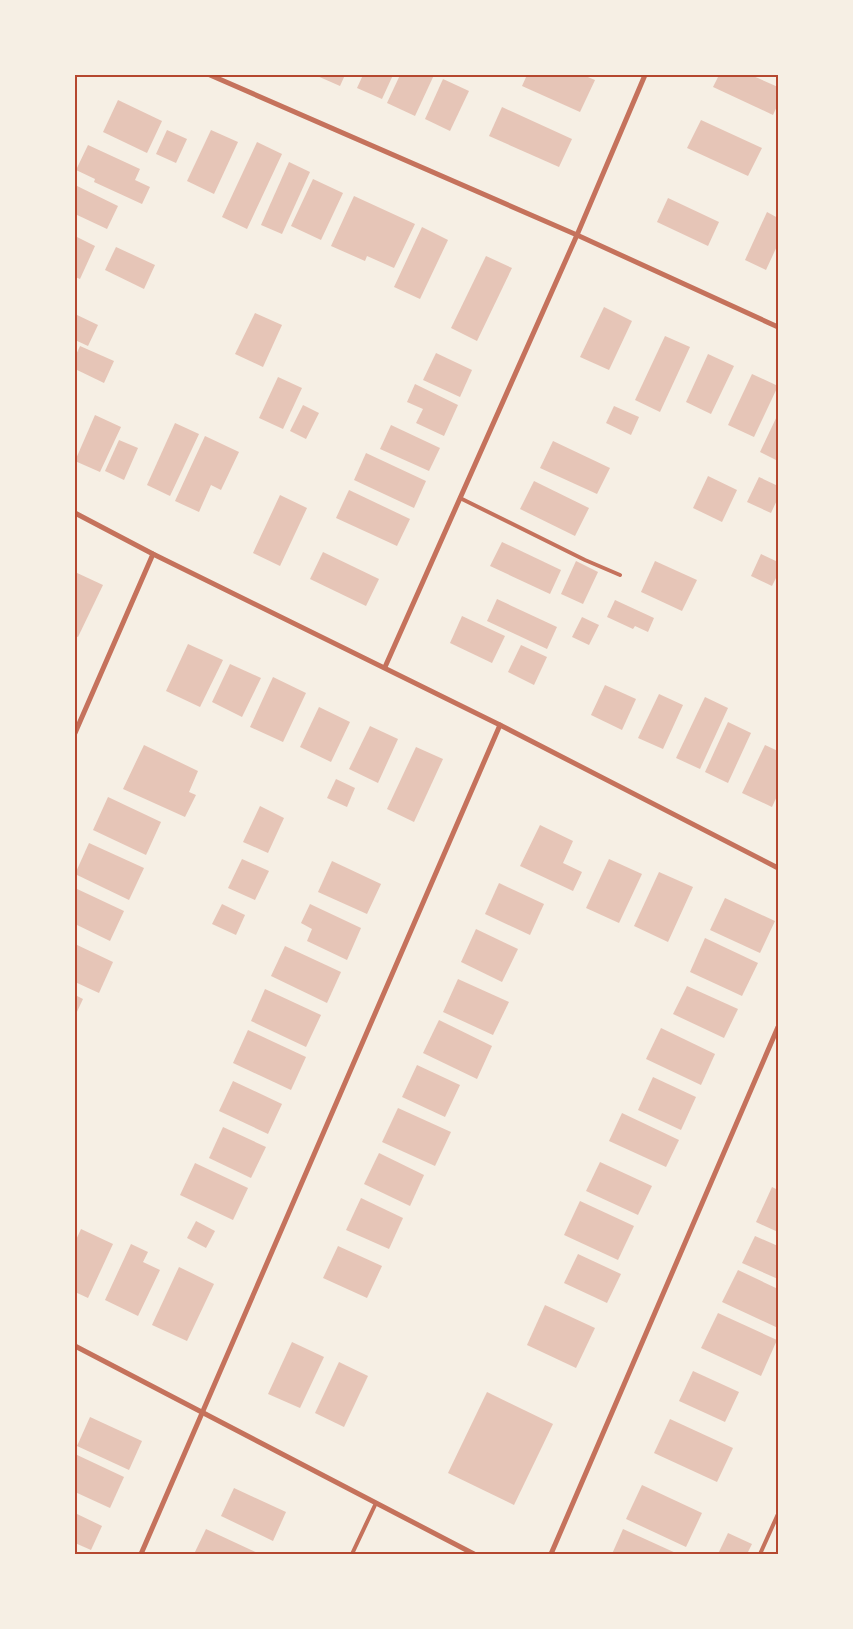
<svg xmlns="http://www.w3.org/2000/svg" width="853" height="1629" viewBox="0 0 853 1629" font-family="'Space Grotesk',sans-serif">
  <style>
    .building { fill: #e6c5b7 }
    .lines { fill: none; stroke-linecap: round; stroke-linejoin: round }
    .service { stroke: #c5725c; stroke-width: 4 }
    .minor { stroke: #c5725c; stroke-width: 5 }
    .neatline { fill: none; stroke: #b5482f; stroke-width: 2 }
  </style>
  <rect width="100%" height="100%" fill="#f6efe4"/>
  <g class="building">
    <path d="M315,75H345L340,86Z"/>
    <path d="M363,75H393L382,99L357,88Z"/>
    <path d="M400,75H434L415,116L387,103Z"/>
    <path d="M527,75H583L595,80L580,112L522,86Z"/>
    <path d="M719,75H751L778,87V104L773,115L713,87Z"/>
    <path d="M443,79L469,91L450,131L425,119Z"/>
    <path d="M118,100L162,121L147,153L103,132Z"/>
    <path d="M502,107L572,139L559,167L489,136Z"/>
    <path d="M701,120L762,148L748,176L687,148Z"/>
    <path d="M167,130L187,139L176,163L156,154Z"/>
    <path d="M211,130L238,142L214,194L187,181Z"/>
    <path d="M257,142L282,154L247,229L222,217Z"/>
    <path d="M88,145L140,169L135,180L150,187L142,204L94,182L95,179L76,170Z"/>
    <path d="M289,162L310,172L282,234L261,225Z"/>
    <path d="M313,179L343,193L321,240L291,226Z"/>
    <path d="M75,185L118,206L107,229L75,214Z"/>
    <path d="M354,196L415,224L394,268L367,256L365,261L331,246Z"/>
    <path d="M668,198L719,222L708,246L657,222Z"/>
    <path d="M767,212L778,218V244L766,270L745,260Z"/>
    <path d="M422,227L448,240L420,299L394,287Z"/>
    <path d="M75,236L95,246L80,279L75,277Z"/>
    <path d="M116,247L155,265L144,289L105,270Z"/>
    <path d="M486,256L512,268L477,341L451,328Z"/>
    <path d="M604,307L632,321L609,370L580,357Z"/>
    <path d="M255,313L282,325L263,367L235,354Z"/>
    <path d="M75,314L98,325L88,346L75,340Z"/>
    <path d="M665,336L690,347L660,412L635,400Z"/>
    <path d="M80,346L114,361L104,383L75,369V357Z"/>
    <path d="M436,353L472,370L460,397L423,380Z"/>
    <path d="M708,354L734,366L711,414L686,402Z"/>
    <path d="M752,374L778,386L754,437L728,425Z"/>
    <path d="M278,377L302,388L283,429L259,418Z"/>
    <path d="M415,384L458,405L444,436L416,423L423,409L407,402Z"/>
    <path d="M303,405L319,413L306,439L290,431Z"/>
    <path d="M614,406L639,417L631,435L606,423Z"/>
    <path d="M778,414V461L760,452Z"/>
    <path d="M95,415L121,427L100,472L75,461Z"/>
    <path d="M175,423L199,434L170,496L147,485Z"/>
    <path d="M391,425L440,448L429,471L380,449Z"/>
    <path d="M205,436L239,452L221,490L211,485L199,512L175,501Z"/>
    <path d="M119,440L138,448L124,480L105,471Z"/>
    <path d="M553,441L610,468L597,494L540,468Z"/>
    <path d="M366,453L426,481L414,508L354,480Z"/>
    <path d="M708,476L737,490L722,522L693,508Z"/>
    <path d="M759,477L778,486V498L771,513L747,502Z"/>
    <path d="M534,481L589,508L575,536L520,509Z"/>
    <path d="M349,490L410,519L397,546L336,518Z"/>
    <path d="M280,495L307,508L280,566L253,553Z"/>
    <path d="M502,542L561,570L550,594L490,566Z"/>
    <path d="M323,552L379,579L366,606L310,579Z"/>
    <path d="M761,554L778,562V574L772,586L751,576Z"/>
    <path d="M576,561L598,572L583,604L561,594Z"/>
    <path d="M655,561L697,580L682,611L641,592Z"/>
    <path d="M75,572L103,585L78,637L75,636Z"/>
    <path d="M497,599L557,627L547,649L487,621Z"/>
    <path d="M615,600L654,618L648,632L635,626L633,629L607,617Z"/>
    <path d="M462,616L505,636L492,663L450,643Z"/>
    <path d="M582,617L599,625L589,645L572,637Z"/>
    <path d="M188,644L223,660L200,707L166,691Z"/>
    <path d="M521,645L547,657L534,685L508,672Z"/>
    <path d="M230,664L261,678L242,717L212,702Z"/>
    <path d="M273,677L306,693L283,742L250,727Z"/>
    <path d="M605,685L636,699L622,730L591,715Z"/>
    <path d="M659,694L683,705L663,749L638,738Z"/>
    <path d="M705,697L728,708L700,769L676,758Z"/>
    <path d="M319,707L350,722L331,762L300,747Z"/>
    <path d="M728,722L751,733L728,783L705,772Z"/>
    <path d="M370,726L398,739L378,783L349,769Z"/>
    <path d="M144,745L198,771L189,792L196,795L185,817L123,789Z"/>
    <path d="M765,745L778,751V794L772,807L742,793Z"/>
    <path d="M416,747L443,759L414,822L387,809Z"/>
    <path d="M336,779L355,788L347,807L327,798Z"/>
    <path d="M108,797L161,822L146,855L93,830Z"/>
    <path d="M260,806L284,818L268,853L243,842Z"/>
    <path d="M540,825L573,841L563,863L582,872L573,891L520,866Z"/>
    <path d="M89,843L144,868L129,900L75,874Z"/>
    <path d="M242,859L269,871L255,900L228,888Z"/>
    <path d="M609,859L642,874L619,923L586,908Z"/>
    <path d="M332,861L381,884L367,914L318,892Z"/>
    <path d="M659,872L693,887L668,942L634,926Z"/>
    <path d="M499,883L544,904L530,935L485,914Z"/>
    <path d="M75,888L124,911L110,941L75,924Z"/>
    <path d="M725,898L775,921L760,953L710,930Z"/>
    <path d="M222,904L245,915L236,935L212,924Z"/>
    <path d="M310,904L361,928L347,960L307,941L312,929L301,923Z"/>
    <path d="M476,929L518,949L502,982L461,962Z"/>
    <path d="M705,938L758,963L742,996L690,972Z"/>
    <path d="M75,944L113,962L99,993L75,982Z"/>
    <path d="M285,946L341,972L327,1003L271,976Z"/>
    <path d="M458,979L509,1002L493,1035L443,1012Z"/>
    <path d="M687,986L738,1009L724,1038L673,1014Z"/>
    <path d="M265,989L321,1015L306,1047L251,1021Z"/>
    <path d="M75,995L83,999L75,1016Z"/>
    <path d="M439,1020L492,1046L477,1079L423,1053Z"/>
    <path d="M661,1028L715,1054L701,1085L646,1059Z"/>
    <path d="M248,1030L306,1057L291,1090L233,1063Z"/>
    <path d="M417,1065L460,1085L445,1117L402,1097Z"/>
    <path d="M653,1077L696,1097L681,1130L638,1110Z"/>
    <path d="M233,1081L282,1104L268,1134L219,1111Z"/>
    <path d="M398,1108L451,1132L435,1166L382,1142Z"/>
    <path d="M622,1113L679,1140L666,1167L609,1141Z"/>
    <path d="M223,1127L266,1147L251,1178L209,1158Z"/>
    <path d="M379,1153L424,1175L410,1206L364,1184Z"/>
    <path d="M600,1162L652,1186L638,1215L586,1191Z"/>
    <path d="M195,1163L248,1188L233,1220L180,1195Z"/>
    <path d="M772,1187L778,1190V1232L756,1222Z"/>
    <path d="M361,1198L403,1218L389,1249L346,1230Z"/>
    <path d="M580,1201L634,1226L618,1260L564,1235Z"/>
    <path d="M196,1221L215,1231L206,1248L187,1238Z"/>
    <path d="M81,1229L113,1244L88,1298L75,1292V1242Z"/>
    <path d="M755,1236L778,1246V1279L742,1263Z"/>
    <path d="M131,1244L148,1252L143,1262L160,1270L138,1316L105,1300Z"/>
    <path d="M338,1246L382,1266L367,1298L323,1278Z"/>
    <path d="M578,1254L621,1274L607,1303L564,1283Z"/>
    <path d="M179,1267L214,1284L187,1341L152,1325Z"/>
    <path d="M738,1270L778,1289V1328L722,1302Z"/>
    <path d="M545,1305L595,1328L576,1368L527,1345Z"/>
    <path d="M718,1313L777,1340L761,1376L701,1348Z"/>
    <path d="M292,1342L324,1357L300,1408L268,1394Z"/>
    <path d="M339,1362L368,1376L344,1427L315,1413Z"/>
    <path d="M693,1371L739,1392L725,1422L679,1401Z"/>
    <path d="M487,1392L553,1424L514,1505L448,1473Z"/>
    <path d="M90,1417L142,1441L129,1470L77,1446Z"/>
    <path d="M670,1419L733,1448L717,1482L654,1453Z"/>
    <path d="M75,1454L124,1477L110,1508L75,1492Z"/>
    <path d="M642,1485L702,1513L686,1547L626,1519Z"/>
    <path d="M234,1488L286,1512L273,1541L221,1516Z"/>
    <path d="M75,1513L102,1526L91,1550L75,1543Z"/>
    <path d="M206,1529L260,1554H194Z"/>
    <path d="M623,1529L678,1554H612Z"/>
    <path d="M728,1533L752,1544L747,1554H718Z"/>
  </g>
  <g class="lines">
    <g class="service">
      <path d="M460,498L585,560L620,575"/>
      <path d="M352,1554L376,1503"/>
      <path d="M760,1554L778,1514"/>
    </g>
    <g class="minor">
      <path d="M210,75L577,235L778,327"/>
      <path d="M75,513L153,554L500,725L778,868"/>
      <path d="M385,667L577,235L645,75"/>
      <path d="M75,733L153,554"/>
      <path d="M75,1346L474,1554"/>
      <path d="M141,1554L500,725"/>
      <path d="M551,1554L778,1027"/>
    </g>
  </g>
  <rect width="853" height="1629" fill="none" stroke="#f6efe4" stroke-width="152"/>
  <rect x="76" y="76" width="701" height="1477" class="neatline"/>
</svg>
